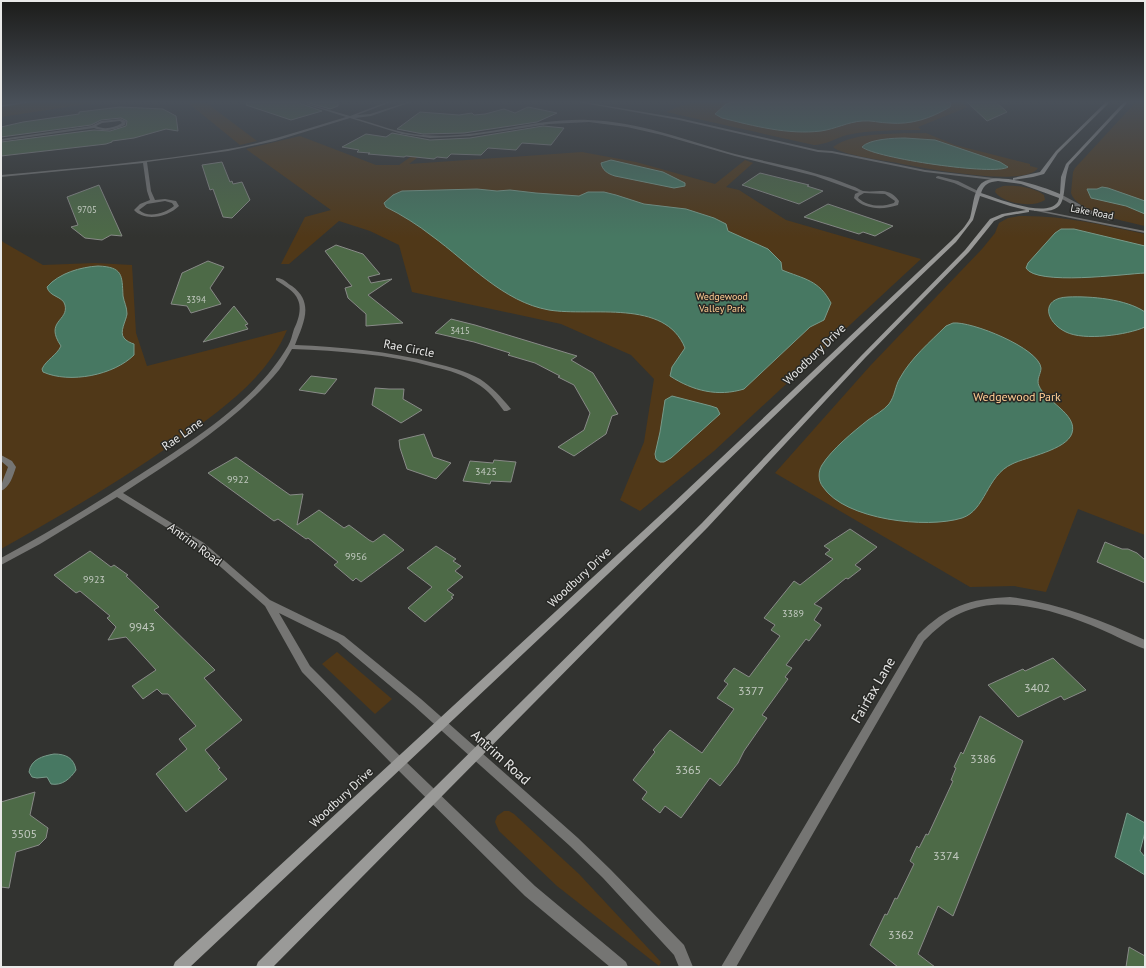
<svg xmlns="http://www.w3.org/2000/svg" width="1146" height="968" viewBox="0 0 1146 968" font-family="'PT Sans',sans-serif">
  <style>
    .green { fill: #503818 }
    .water { fill: #477862; stroke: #789a8a }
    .building { fill: #4d6a47; stroke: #888a87 }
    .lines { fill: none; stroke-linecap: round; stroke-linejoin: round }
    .service { fill: #757573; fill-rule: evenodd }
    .minor { fill: #757573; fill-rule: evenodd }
    .tertiary { fill: #757573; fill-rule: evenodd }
    .secondary { fill: #9a9a98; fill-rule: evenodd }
    .labels { text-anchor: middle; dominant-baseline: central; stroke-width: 3; stroke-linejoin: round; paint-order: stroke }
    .far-number-label { font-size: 9px; fill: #c2c9c0 }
    .far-street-label { font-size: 10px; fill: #e9e9e8; stroke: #282926 }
    .far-park-label { font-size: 10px; fill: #ffcd93; stroke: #282926 }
    .number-label { font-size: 10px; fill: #c2c9c0 }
    .street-label { font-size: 12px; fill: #e9e9e8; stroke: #282926 }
    .park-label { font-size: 12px; fill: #ffcd93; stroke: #282926 }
    .near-number-label { font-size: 12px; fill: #c2c9c0 }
    .near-street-label { font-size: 14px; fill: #e9e9e8; stroke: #282926 }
  </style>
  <rect width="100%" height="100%" fill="#323330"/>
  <g class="green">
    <path d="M1,102H100L1,117Z"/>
    <path d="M187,102H205L257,141L240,145Z"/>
    <path d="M701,102H960L968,107L918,127L921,130C896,130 871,130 847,135C836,138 825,145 814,145L666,112L682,105Z"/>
    <path d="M1136,102H1145V226C1128,222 1076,212 1071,193L1073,172L1075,168Z"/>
    <path d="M926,133L955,145L1030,164V166L1038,168C1024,189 915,166 892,162C880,160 839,154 833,147C855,131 899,134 926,133Z"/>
    <path d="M300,136L376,165H399L436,139H442L409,164L582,152L636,162L715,184L745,160L753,163L726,187L739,190L786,220L921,259L714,451L640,511L620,500L644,442L654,379L631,355L561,324L412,292L399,245L370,231L339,221L289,264H281L305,217L331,210L246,149Z"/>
    <path d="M1003,186C1017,185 1033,187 1044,195L1045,200C1033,208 1004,204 995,192L996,189Z"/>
    <path d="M1019,216C1062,215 1103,225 1145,234V535L1078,509L1046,592L1014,586L970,587L775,473L870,366L982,249L995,233L999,223L1008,218Z"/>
    <path d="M1,239L3,242L43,265L95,263L132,265L136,333L147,366L287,330C266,380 217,413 174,443C119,482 60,516 1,549Z"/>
    <path d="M337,652L392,699L375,714L322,664Z"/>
    <path d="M504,811H509L514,814L579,874L661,962L659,966L557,886L499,831L495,822L497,816Z"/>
  </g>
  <g class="water">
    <path d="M733,102H949L951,103L950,107C931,118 912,125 889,123C880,123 871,120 862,121C848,122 835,129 821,131C788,135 754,126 722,118L715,114L726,104Z"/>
    <path d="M905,138L935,140L1000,162L1008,167C995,176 875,158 862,147C869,139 894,138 905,138Z"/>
    <path d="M611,160L663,172L685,183V186L674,188L615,176C608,174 602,170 601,163Z"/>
    <path d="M1102,187L1108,188L1145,201V214L1126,206L1091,198L1087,189H1097Z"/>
    <path d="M477,189L497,191L510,190L536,193L579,196L588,192H604L616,195L644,204L686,209L714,218L726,224L728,231L768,249L781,262L782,270C804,279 819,280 831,303L824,320L810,327L744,389C718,397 693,391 670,376L672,367L685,348C665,298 591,317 549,310C503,302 468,262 432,236C418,225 402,215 386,207L384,203L393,195L402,191Z"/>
    <path d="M1061,229H1074L1145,246V273C1124,274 1036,286 1026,268L1028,263L1055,233Z"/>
    <path d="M98,266C123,267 122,275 123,296C124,302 127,307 127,314C126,321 119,332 124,338C126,341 131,343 134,344V355C114,375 70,384 43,372L42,369C46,360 57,355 61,346C44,321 69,321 65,305C63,296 49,297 47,287C59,273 81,267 98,266Z"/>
    <path d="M1068,297C1091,296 1126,299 1145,312V327C1127,335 1084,341 1066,332C1045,322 1040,298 1068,297Z"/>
    <path d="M953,323C971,321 1039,348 1041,368C1041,374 1036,379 1039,386C1045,401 1078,414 1072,433C1067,450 1026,457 1012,464C986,476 986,510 962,518C927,529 845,520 823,487C818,481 818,471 822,465C832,449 853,432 868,420C875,415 883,411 889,404C895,396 895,386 900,378C911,358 930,342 946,326Z"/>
    <path d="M672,396L711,406L717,408L720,414L671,458L664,462H660L656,459L655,454L660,432L665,400Z"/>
    <path d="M54,754C66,754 74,758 76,770C70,779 62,786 51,784L47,777L37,778L32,777L29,772C31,759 43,756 54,754Z"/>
    <path d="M1127,813L1145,823V832L1140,851L1145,857V875L1115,857Z"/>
  </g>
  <g class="building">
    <path d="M247,102H298L299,103L322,111L291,120L246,105Z"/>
    <path d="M306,102H338V106L330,109Z"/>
    <path d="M967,102H996L1007,112L987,121Z"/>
    <path d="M120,107L163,109L176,116L178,131L166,129L134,138L112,141V142L106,144L1,156V142L94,130L110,131L126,126L127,121L121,118L101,120L91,125L1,137V127L23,122L79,114V112Z"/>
    <path d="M528,107L557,113L537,122L464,133L423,134L397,129L420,112L459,115L472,113L474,115L485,114L504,109L515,113Z"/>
    <path d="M543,126L564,128L551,145L522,143L516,150L488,148L481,155L451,154L447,158L437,157L434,159L406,156L404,157L368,154L370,153L357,152L359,150L342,147L366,134L386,137L392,133L430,140L470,138Z"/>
    <path d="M222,162L230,182L232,181L233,184L242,182L250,200L232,218L223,217L213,189L210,190L202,165Z"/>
    <path d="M760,173L809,185L807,186L823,191L799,204L742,185Z"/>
    <path d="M99,185L122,236L111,235L102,240L85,238L71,227L78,225L67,197Z"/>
    <path d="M828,204L893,226L875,236L863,232L859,234L804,217Z"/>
    <path d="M336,245L363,254L380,274L368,277L371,283L392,279L368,295L403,323L366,326V314L348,298L345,288L352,286L325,251Z"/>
    <path d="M208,261L224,267L210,288L221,304L191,313L187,306L171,304L182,273Z"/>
    <path d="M234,306L248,324L245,325L248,329L203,342Z"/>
    <path d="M451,319L475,325L577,356L571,360L593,373L618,414L612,416L606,434L574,456L558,447L584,430L590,413L574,385L558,377L560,376L535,363L508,355L510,353L474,342L435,333Z"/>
    <path d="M311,376L337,379L325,394L299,390Z"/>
    <path d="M375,388L389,389H404L403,399L422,410L401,423L372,405Z"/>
    <path d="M424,434L433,457L451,463L436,479L407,469L400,448L399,440Z"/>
    <path d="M236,457L290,495L303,494L297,525L319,510L344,528L349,525L369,540L373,542L384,534L404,550L361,582L356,578L353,581L334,565L338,562L308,538L306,539L278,519L274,521L208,473Z"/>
    <path d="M494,460L516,462L511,482L491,481L490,484L463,481L470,461L493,463Z"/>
    <path d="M850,529L877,547L855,565L861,569L848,579L846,578L814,604L822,608L814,620L821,625L809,641L806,639L786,665L792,668L785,677L788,679L762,715L767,718L744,751L738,763L720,786L710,778L681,818L665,806L660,813L642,799L647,792L633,780L655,752L653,750L670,730L702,753L734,709L717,698L728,684L724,681L734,668L749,677L780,636L771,630L775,625L764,618L794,581L800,585L833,559L825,554L830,550L824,546Z"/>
    <path d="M1105,542L1122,549H1128L1137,553L1145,560V583L1097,562Z"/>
    <path d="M436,546L456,559L453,561L461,566L455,571L463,577L447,590L454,595L451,597L453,598L425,622L408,608L432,587L407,568Z"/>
    <path d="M90,551L111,567L114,565L128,575L126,576L159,607L154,610L215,670L204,678L242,720L205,750L220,768L218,769L227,779L186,812L156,774L187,749L179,739L196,726L168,694H162L157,689L143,699L132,686L156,670L126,637L108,640L116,627L107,618L110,616L80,591L76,593L54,575Z"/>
    <path d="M1053,658L1086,690L1064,700L1061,696L1018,717L988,685L1023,669L1025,671Z"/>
    <path d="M980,716L1023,741L953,916L938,906L918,954L935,967H898L870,945L885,914L887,915L895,898L897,899L914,864L910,861L917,846L919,848L926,834L928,835L953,781L951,780L956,768L954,767L961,752L963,754Z"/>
    <path d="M35,792L30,815L48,828L46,838L39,845L16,852L9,888L1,887V802Z"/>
    <path d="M1129,947L1145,956V967H1126Z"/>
  </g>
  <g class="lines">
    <g class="service">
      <path d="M25,102H32L1,107V105Z"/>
      <path d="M1,455L12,461L16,467C13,476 10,487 1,491C1,482 5,476 8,467L1,461Z"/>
    </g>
    <g class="minor">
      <path d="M299,102H302L350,116L387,102H391L357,115L370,114L408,102H411L371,116L355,118C377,124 400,134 423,135C478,140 532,118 588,120C638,121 687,141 735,154C774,164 815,170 852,186C856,187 860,190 863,191C878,193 888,186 899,201L898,205C883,210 865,210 854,198L855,194L859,192L815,176L735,156L662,135L627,127L589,122L549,124L470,136L430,138L402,134L350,118L275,141L228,151L147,162L151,191L155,200L165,199L176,201L179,206C168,217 145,222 134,210L140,204L150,200L147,191L143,163L1,177V175C77,168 153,162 228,149C268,142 307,129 346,117ZM864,193L885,194L895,201L894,203C882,207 868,207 858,198L859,196ZM165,201L172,203L174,206C165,213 149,219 139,210L147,204Z"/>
      <path d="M121,119L126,121L125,125C115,130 104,132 94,128L1,141V139L91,126L101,121ZM120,121L122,123C114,128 104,130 96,126L102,123Z"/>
      <path d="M276,278C282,277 287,283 292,286C315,303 303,324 295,345C341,347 389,351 434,363C450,367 466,371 480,379C492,387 502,398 511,409L507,411H504C496,400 488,390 476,383C464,375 449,370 434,367C388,354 340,351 292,349C288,356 284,363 279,370C237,421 178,457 123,493L204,543L270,600L344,636L421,699L578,838L611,870L684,945L693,967H679L674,955L603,878L570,846L413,705L338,642L279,613L310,666L403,759L535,886L626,962L628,967H610L525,896L395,767L302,672L265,606L198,547L117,497L40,544L1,565V558C46,534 90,507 133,479C187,444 255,403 288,346C291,341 292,335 294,329C298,321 302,309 298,300C295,291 283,285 276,280Z"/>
      <path d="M1010,597C1058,603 1101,620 1145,640V649C1130,644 1115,635 1100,629C1060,612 1003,593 961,613C947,619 935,630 924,641L736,967H721L918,635C947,606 969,599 1010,597Z"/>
    </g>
    <g class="tertiary">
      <path d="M578,102H584L679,118L818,150L832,151L925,170L1002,179L1004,180L1002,181L925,172L832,153L818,152L679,120Z"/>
      <path d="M938,176L958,181L982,193L978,194L954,183L936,178V177Z"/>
      <path d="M1060,196H1064L1092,211L1113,220C1105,224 1070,203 1060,198Z"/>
      <path d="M1034,209L1145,231V233L1036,211H1034Z"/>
    </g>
    <g class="secondary">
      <path d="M1106,102H1110L1058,153L1044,174L1033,177L1013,180V178L1040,172L1056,151Z"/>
      <path d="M1124,102H1128L1069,165C1059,195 1074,216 1029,210V212L1005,216L994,221L969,252L865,358L708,527L273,967H256L258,962L702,523L861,356L965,250L990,219L1002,214L1026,210L1010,206L980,196L973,220L956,242L674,512L190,967H173L175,962L668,508L952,240C959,233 966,226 970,218C973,208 973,193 980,185C993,169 1044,187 1060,194L1061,177L1066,164ZM998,181L1021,184L1059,198C1059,199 1058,202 1057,203C1045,218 996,198 981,193C984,184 989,182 998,181Z"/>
    </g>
  </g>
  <linearGradient id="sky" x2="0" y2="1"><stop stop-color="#1c1c1a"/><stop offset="0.43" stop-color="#495059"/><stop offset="1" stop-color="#495059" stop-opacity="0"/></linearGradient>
  <rect width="1146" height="237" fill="url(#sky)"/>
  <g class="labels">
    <g class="far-number-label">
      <text x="87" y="209">9705</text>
      <text x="196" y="299">3394</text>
      <text x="460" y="330">3415</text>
    </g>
    <g class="far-street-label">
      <text transform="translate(1092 212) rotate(11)">Lake Road</text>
    </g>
    <g class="far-park-label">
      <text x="722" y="296">Wedgewood<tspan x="722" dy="12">Valley Park</tspan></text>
    </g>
    <g class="number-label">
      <text x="486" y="471">3425</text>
      <text x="238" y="479">9922</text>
      <text x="356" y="556">9956</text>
      <text x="94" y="579">9923</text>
      <text x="793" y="613">3389</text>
    </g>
    <g class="street-label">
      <text transform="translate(409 348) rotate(11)">Rae Circle</text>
      <text transform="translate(814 354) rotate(-44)">Woodbury Drive</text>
      <text transform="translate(182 434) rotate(-35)">Rae Lane</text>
      <text transform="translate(195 544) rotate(36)">Antrim Road</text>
      <text transform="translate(579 577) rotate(-43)">Woodbury Drive</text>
      <text transform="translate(341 797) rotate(-43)">Woodbury Drive</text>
    </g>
    <g class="park-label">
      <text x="1017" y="396">Wedgewood Park</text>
    </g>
    <g class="near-number-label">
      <text x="142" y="626">9943</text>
      <text x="1037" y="687">3402</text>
      <text x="751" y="690">3377</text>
      <text x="983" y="758">3386</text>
      <text x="688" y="769">3365</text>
      <text x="24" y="833">3505</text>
      <text x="946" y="855">3374</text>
      <text x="901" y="934">3362</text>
    </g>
    <g class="near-street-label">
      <text transform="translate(873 690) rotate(-60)">Fairfax Lane</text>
      <text transform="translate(501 757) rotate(42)">Antrim Road</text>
    </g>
  </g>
  <rect width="1146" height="968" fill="none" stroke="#e9e9e8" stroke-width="4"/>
</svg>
